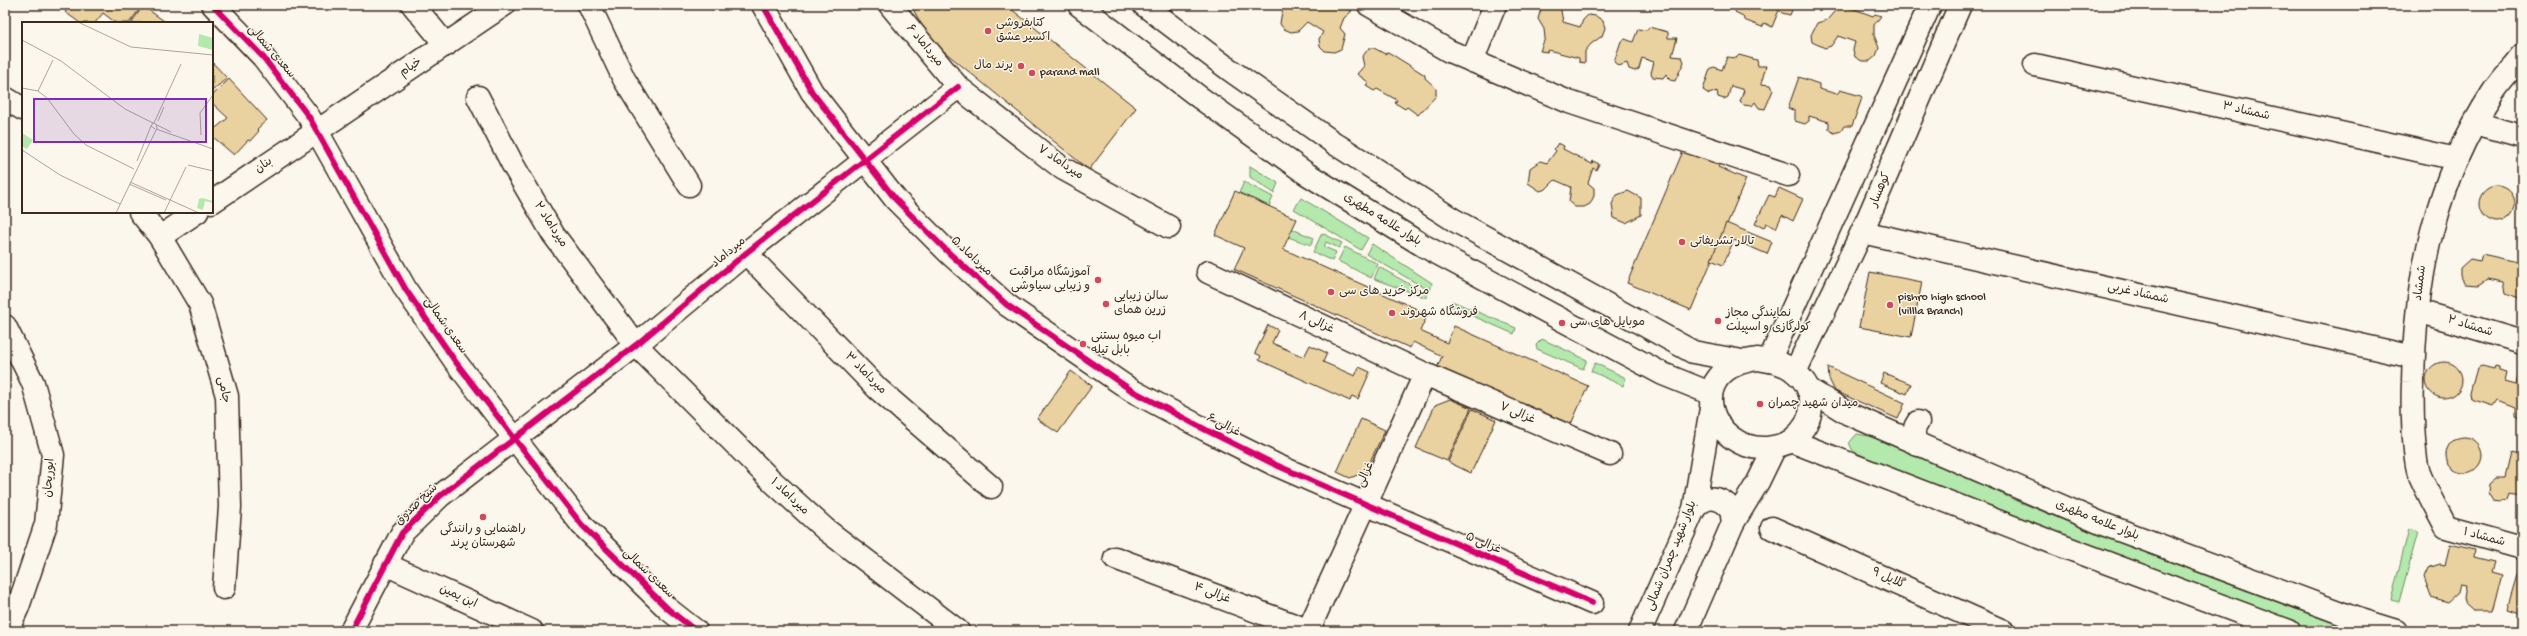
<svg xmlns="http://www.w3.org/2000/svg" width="2527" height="636" viewBox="0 0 2527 636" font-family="'Gochi Hand','Playpen Sans Arabic',sans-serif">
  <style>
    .green { fill: #b3e9ac; stroke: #778a65 }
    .building { fill: #ead1a0; stroke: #3b2a1e }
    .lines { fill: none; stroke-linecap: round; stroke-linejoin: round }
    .minor-casing { stroke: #3b2a1e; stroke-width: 25 }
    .major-casing { stroke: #3b2a1e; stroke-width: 25 }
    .minor { stroke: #fbf7ec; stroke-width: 22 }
    .major { stroke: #fbf7ec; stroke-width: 22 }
    .cycleway-casing { stroke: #fbf7ec; stroke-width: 8 }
    .cycleway { stroke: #d6006c; stroke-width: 6 }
    .poi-dot { fill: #d1495b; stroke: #fbf7ec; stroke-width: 1.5 }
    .labels { text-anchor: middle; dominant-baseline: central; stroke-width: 3; stroke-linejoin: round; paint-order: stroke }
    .poi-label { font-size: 12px; fill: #3b2a1e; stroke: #fbf7ec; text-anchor: start }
    .street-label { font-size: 12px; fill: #3b2a1e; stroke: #fbf7ec }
    .inset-road { fill: none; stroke: #aea59a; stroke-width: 1 }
    .view { fill: #7b2cbf; fill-opacity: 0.15; stroke: #7b2cbf; stroke-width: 2 }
    .inset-edge { fill: none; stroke: #3b2a1e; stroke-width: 2 }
  </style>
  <rect width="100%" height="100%" fill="#fbf7ec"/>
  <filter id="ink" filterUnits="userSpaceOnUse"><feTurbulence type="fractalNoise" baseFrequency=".025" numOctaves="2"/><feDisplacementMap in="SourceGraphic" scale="8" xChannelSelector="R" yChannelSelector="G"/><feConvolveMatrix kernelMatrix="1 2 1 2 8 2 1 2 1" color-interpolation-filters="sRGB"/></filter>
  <g filter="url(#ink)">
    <g class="green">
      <path d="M1250,166L1278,183L1274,193L1250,177Z"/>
      <path d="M1244,182L1273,197L1269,206L1239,193Z"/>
      <path d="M1301,198L1368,238L1361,250L1294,209Z"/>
      <path d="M1292,229L1314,238L1311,245L1288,237Z"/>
      <path d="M1322,233L1342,243L1339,248L1326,242L1324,247L1336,252L1332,261L1313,252Z"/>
      <path d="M1372,244L1432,283L1430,291L1366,254Z"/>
      <path d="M1345,247L1378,264L1371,278L1338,261Z"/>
      <path d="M1379,267L1427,294V298L1374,279Z"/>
      <path d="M1452,301L1516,328L1514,334L1450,306Z"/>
      <path d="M1542,339L1587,360L1583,369L1537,349L1536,345Z"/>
      <path d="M1595,363L1626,378L1623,386L1591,371Z"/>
      <path d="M1857,434C1911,442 1971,482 2022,503C2133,549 2246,591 2359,631H2313L2101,550L1968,497L1907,477L1853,451L1849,443Z"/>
      <path d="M2409,529L2418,532L2399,602L2391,600Z"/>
    </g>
    <g class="building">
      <path d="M71,5H141L142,6L129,23H116L103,13L95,23H80L65,12Z"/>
      <path d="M911,5H1006L1136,108L1089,170L929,39Z"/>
      <path d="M1290,5H1338L1352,11L1344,18L1340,28L1345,34L1341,49L1334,52L1325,51L1320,46L1319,39L1323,32L1307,22L1298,31L1291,32L1284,29L1280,24L1281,17L1283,9Z"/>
      <path d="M1542,5H1560L1563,22L1580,27L1583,20L1588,15L1596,16L1603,21L1605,28L1602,36L1591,44L1585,51V63L1579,62V58L1548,50L1547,52L1540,51L1545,38L1544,29L1538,19Z"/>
      <path d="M1737,5H1794L1790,15L1782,13L1779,10L1772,27L1765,23L1762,27L1744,20L1743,16L1735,12Z"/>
      <path d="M1843,5L1873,16L1875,14L1881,16L1874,25V35L1879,48L1876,56L1870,61H1862L1855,57L1853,50L1855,42L1838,36L1831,46L1825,48L1812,42L1811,35L1817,23L1827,20L1834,12L1837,8L1835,5Z"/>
      <path d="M143,6L167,23H131Z"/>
      <path d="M1649,27L1668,32V38H1677L1672,56L1682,57L1684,62L1675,81L1670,80L1666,74L1663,78L1653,77L1651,73L1654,62L1642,58L1639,69L1635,71L1629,69L1627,63L1619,66L1614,62L1621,41L1625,39L1633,42L1638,29L1647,30Z"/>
      <path d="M1369,48H1374L1385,54L1388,52L1425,75V78L1436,88V96L1418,115L1407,107L1405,109L1395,103L1397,100L1377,89L1374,91L1366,86L1368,82L1357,74L1364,66L1362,57Z"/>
      <path d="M1739,55L1757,60L1758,66H1766L1761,84L1771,85L1773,90L1765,109L1759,108L1755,102L1752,106L1743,105L1740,102L1744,90L1731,86L1728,97L1724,99L1718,97L1717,91L1709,94L1703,90L1710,69L1714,67L1722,70L1727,57L1736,58Z"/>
      <path d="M212,62L227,78L212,91Z"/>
      <path d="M1799,77L1819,84V89L1837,94L1840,90L1861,96L1862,98L1852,126H1844L1841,131L1834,133L1829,129V122L1809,116V121L1805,124L1795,121V111L1788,108Z"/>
      <path d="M229,79L267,120L257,129L259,131L250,141L248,140L234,155L212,136V131L228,118L212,103V96Z"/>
      <path d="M1558,143L1564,146L1563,149L1592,164L1593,161L1599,164L1596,170L1593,168L1588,183L1594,188V196L1590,204L1584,207H1575L1569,202L1571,187L1555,180L1546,189L1540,191L1528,183L1530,168L1540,161L1547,163L1556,151L1554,149Z"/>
      <path d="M1686,144L1722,159L1718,167L1746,179L1691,310L1627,283Z"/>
      <circle cx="2497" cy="204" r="18"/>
      <path d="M1779,188L1803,199L1793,221L1782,215L1776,228L1766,223L1764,228L1755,224L1769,195L1775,197Z"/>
      <path d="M1235,191L1297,219L1283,249L1428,314L1420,331L1447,343L1454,326L1588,386L1567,433L1435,373L1442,356L1413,342L1410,348L1234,269L1244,248L1215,235Z"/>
      <path d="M1628,191L1641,198V215L1626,223L1614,218L1612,204L1617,195Z"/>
      <path d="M1726,223L1772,242L1767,254L1734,240L1723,265L1711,260Z"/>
      <path d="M2482,254L2522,263V299L2505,293L2503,282L2488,279L2479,285L2465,284L2460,275V268L2470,259L2480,261Z"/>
      <path d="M1870,272L1922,282L1911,337L1859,327Z"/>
      <path d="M1268,325L1278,330L1272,343L1304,357L1310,345L1327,353L1323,362L1355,376L1359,367L1370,372L1358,399L1352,396L1350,401L1259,360L1261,356L1255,353Z"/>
      <circle cx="2444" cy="380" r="18"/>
      <path d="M2482,366L2494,369L2495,366L2499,367V370L2507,372L2505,381L2516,384L2518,375L2522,376V418L2515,415V407L2497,400L2493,406L2471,399L2470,393L2477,368Z"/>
      <path d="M1828,367L1905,403L1898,419L1835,391L1829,379Z"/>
      <path d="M1071,371L1092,386L1058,433L1037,419Z"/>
      <path d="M1884,373L1911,384L1907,394L1880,383Z"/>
      <path d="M1450,399L1471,408L1447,461L1416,448L1435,405Z"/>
      <path d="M1472,409L1496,420L1471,473L1448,462Z"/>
      <path d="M1361,419L1385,430L1365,472L1350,478L1337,472Z"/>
      <circle cx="2464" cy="455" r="18"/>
      <path d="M2512,453L2522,456V495L2509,493L2507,499L2500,502L2493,501L2488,493L2489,484L2496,478H2506Z"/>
      <path d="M2450,544L2475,550L2474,557L2494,562L2491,572L2502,575L2492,611H2473L2466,605L2464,598L2466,585L2460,584L2458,593L2448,602L2431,597L2424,577L2428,568L2440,564L2445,565Z"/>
      <path d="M2519,568L2522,569V614L2507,609Z"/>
    </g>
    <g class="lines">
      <defs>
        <g id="minor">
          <path d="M213,5L263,57L309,117L406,290L455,361L515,439L582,525L668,609L696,631"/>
          <path d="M413,5L446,45"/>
          <path d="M589,5L624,79L689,185"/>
          <path d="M763,5L812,92L896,200L949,253L1007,305L1131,390L1206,430L1276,465L1592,603"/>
          <path d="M890,5L958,87L1062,168L1169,227"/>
          <path d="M1369,5L1449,51L1569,102L1788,175"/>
          <path d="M2522,56C2513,68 2501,79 2493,92C2435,180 2415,278 2413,382C2412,402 2413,456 2419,473C2426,491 2437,509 2446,527L2522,548"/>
          <path d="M1472,61L1495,5"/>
          <path d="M2035,65L2457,159"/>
          <path d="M478,97L513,165L553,234L636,345L771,480L825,529L958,631"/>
          <path d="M5,98L23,109"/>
          <path d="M2475,123L2522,136"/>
          <path d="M212,202L504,5"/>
          <path d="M140,212L160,237L200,304L227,396L230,507L224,588"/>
          <path d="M1862,232L2413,357"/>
          <path d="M160,237L197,212"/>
          <path d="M746,253L878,389L991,487"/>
          <path d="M1208,272L1425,374L1610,454"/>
          <path d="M2418,311L2522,342"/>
          <path d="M5,326L33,383L53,455L46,524L18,607L7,631"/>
          <path d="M1769,361L1930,5"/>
          <path d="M1795,372L1862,232L1960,5"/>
          <path d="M1918,445C1913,436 1912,431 1918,422"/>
          <path d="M1772,528L2003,631"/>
          <path d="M1115,558L1310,631"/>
          <path d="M385,564L532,631"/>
          <path d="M351,631L402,533L440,496L636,345L746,253L958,87"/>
          <path d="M1308,631L1425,374"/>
        </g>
        <g id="major">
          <path d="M1079,5L1199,97L1307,174L1424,246L1663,374L1710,393"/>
          <path d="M1144,5L1230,70L1337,145L1454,220L1693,352L1742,361"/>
          <path d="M1758,359C1771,361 1785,363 1795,372C1819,392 1815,421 1793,439C1786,445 1776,447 1767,448C1709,451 1681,368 1758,359Z"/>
          <path d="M1808,389L1849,414L2103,524L2357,619L2396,631"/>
          <path d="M1791,441L2054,543L2289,631"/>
          <path d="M1694,509C1705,495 1719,495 1731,509L1733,523"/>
          <path d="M1640,631L1694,509L1711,408"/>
          <path d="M1686,631L1733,523L1758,482L1775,447"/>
        </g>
      </defs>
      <use href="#minor" class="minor-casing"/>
      <use href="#major" class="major-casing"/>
      <use href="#minor" class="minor"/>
      <use href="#major" class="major"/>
      <defs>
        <g id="cycleway">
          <path d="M213,5L263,57L309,117L406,290L455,361L515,439L582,525L668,609L696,631"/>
          <path d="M763,5L812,92L896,200L949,253L1007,305L1131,390L1206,430L1276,465L1592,603"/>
          <path d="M351,631L402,533L440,496L636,345L746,253L958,87"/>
        </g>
      </defs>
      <use href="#cycleway" class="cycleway-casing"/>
      <use href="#cycleway" class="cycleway"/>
    </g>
  </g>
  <g class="poi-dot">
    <circle cx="988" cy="31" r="4"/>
    <circle cx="1021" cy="66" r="4"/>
    <circle cx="1032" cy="73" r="4"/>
    <circle cx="1682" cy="242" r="4"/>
    <circle cx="1098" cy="280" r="4"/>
    <circle cx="1331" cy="292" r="4"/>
    <circle cx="1106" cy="304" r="4"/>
    <circle cx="1890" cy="305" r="4"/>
    <circle cx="1392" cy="313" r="4"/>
    <circle cx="1718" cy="321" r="4"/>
    <circle cx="1562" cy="323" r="4"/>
    <circle cx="1083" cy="344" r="4"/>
    <circle cx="1760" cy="404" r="4"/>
    <circle cx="483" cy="517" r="4"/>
  </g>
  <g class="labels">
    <g class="poi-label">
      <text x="996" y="24">کتابفروشی<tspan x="996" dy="14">اکسیر عشق</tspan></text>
      <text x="1013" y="66" text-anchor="end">پرند مال</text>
      <text x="1040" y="73">parand mall</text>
      <text x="1690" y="242">تالار تشریفاتی</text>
      <text x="1090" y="273" text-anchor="end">آموزشگاه مراقبت<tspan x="1090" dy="14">و زیبایی سیاوشی</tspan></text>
      <text x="1339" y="292">مرکز خرید های سی</text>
      <text x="1114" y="297">سالن زیبایی<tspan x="1114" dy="14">زرین همای</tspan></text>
      <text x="1898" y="298">pishro high school<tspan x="1898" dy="14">(villla Branch)</tspan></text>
      <text x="1400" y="313">فروشگاه شهروند</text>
      <text x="1726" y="314">نمایندگی مجاز<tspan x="1726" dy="14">کولرگازی و اسپیلت</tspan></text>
      <text x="1570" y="323">موبایل های سی</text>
      <text x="1091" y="337">اب میوه بستنی<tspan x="1091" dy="14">بابل تیله</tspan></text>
      <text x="1768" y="404">میدان شهید چمران</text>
      <text x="483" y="530" text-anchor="middle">راهنمایی و رانندگی<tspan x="483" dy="14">شهرستان پرند</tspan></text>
    </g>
    <g class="street-label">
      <text transform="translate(924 46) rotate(50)">میرداماد ۶</text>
      <text transform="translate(271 52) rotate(49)">سعدی شمالی</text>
      <text transform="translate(411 68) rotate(-34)">خیام</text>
      <text transform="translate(2246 112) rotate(13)">شمشاد ۳</text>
      <text transform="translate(1060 163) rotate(34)">میرداماد ۷</text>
      <text transform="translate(264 166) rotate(-34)">بنان</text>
      <text transform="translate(1881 190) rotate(-67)">کوهسار</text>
      <text transform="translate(1382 220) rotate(32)">بلوار علامه مطهری</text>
      <text transform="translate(550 225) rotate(57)">میرداماد ۲</text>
      <text transform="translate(729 253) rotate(-40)">میرداماد</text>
      <text transform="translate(971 257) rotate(43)">میرداماد ۵</text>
      <text transform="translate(2421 283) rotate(-83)">شمشاد</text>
      <text transform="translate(2138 294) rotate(13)">شمشاد غربی</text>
      <text transform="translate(1316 323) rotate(25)">غزالی ۸</text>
      <text transform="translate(445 326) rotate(55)">سعدی شمالی</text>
      <text transform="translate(2470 327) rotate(17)">شمشاد ۲</text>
      <text transform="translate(865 374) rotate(45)">میرداماد ۳</text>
      <text transform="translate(223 390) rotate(79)">جامی</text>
      <text transform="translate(1517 414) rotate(23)">غزالی ۷</text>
      <text transform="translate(1223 426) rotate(27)">غزالی ۶</text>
      <text transform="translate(1366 475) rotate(-66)">غزالی</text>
      <text transform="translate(50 478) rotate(-86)">ابوریحان</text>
      <text transform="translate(789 497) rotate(43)">میرداماد ۱</text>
      <text transform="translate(417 505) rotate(-44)">شیخ صدوق</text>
      <text transform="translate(2097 521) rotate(22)">بلوار علامه مطهری</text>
      <text transform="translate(2484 538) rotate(15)">شمشاد ۱</text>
      <text transform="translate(1483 544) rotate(23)">غزالی ۵</text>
      <text transform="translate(1672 556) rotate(-68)">بلوار شهید چمران شمالی</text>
      <text transform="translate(648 574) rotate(44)">سعدی شمالی</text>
      <text transform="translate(1888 579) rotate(24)">گلایل ۹</text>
      <text transform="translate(1212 594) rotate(21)">غزالی ۴</text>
      <text transform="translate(458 597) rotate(25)">ابن یمین</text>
    </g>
  </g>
  <g transform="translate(22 22)">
    <rect width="191" height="191" fill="#fbf7ec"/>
    <path d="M177,12L191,16V28L176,24ZM0,111L11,118L5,127L0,124ZM180,176L191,179V181L183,179L181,188L175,186L177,177Z" fill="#b3e9ac"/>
    <path class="inset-road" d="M56,0L109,25L191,33M0,18L39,39L103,87L131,101M0,66L16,69L25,76L52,112L64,123L112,147M16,69L31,38M136,99L142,85M132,101L159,42M135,103L149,110M134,107L191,127M179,113L178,91L191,73M0,128L38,153L98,182M115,139L129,104M166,143L191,149M108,160L177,191M107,162L144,178M94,191L135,106L134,102L131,101L129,104L133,107M142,191L164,145"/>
    <path class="view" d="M12,77H184V120H12Z"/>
    <rect width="191" height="191" class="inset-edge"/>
  </g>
  <rect width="2527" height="636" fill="none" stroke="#fbf7ec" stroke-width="20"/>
  <rect x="10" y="10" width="2507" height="616" fill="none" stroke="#3b2a1e" stroke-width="1.5" filter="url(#ink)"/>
</svg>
